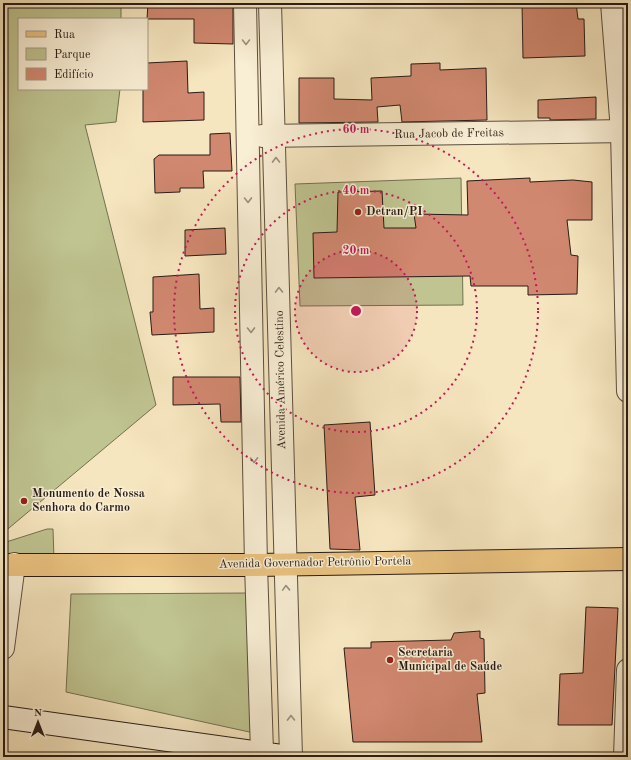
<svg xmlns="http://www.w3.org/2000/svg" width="631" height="760" viewBox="0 0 631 760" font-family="'Old Standard TT',serif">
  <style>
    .green { fill: #bfc490; stroke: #747053 }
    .building { fill: #d18870; stroke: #281b16 }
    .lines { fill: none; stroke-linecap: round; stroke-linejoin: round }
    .street-casing { stroke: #5c4e40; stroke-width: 24 }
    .secondary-casing { stroke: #281b16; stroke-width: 24 }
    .primary-casing { stroke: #281b16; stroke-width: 24 }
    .street { stroke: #f9efd5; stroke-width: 22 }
    .secondary { stroke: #f9efd5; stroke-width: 22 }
    .primary { stroke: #ebc380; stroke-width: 22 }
    .oneway { stroke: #9b907f }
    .ring { fill: none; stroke: #c2185b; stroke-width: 2; stroke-dasharray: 2 4 }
    .poi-dot { fill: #8f2418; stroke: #f9efd5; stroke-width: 1.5 }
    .labels { text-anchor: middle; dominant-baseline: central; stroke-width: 3; stroke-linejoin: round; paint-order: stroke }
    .street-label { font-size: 12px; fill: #281b16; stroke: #f9efd5 }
    .poi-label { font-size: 12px; font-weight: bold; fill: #281b16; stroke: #f9efd5; text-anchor: start }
    .centre { fill: #c2185b; stroke: #f9efd5; stroke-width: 2 }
    .ring-label { font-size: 12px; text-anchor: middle; font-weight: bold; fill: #c2185b; stroke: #f9efd5; stroke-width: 3; stroke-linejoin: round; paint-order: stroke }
  </style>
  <rect width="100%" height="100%" fill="#f6e6bf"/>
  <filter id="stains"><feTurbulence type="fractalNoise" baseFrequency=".005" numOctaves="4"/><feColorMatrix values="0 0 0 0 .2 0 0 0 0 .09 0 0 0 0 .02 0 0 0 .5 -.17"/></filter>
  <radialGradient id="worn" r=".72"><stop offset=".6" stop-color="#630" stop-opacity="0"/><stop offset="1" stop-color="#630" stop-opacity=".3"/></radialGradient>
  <g class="green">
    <path d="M3,3H121V19H19V89H120L116,122L85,125L156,405L3,533Z"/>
    <path d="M461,178L463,305L300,306L295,184Z"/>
    <path d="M47,529H53L54,560L6,562L3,552V543Z"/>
    <path d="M249,593L254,733L66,692L71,594Z"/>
  </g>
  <g class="building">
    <path d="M148,3H233V44L194,43V19H147Z"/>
    <path d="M522,3H576L578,19H584L585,56L523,58Z"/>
    <path d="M187,61L188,93L204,92V120L143,122V89H147V63Z"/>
    <path d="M440,63V70L486,68L487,120L402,122L400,105L377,107L378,122L299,123V78H334V99L372,100L371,78L411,76V64Z"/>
    <path d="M596,97V119L550,120V118H538V100Z"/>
    <path d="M230,133L232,171H203L204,188H180V192L155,193L154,159L159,155H210V134Z"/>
    <path d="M530,178V182L573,180L592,182V220H567L571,255L578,256L577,294L528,295V286H471L470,276L314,278L313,233L337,232L338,192L382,191L384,228H416L414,214L468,215L467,181Z"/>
    <path d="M225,228L226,254L185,256V230Z"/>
    <path d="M199,274L200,309L214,308V332L152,335L150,312H153V277Z"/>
    <path d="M173,377H240L241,422H221L220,404L173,405Z"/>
    <path d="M370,422L375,495L355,497L360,550L330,549L324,425Z"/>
    <path d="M586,607L618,608L612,725H558L560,674L583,673Z"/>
    <path d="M480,631V638L484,639L485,693L477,694L482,742H353L344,648H371V642L451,640L454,633Z"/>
  </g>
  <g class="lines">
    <defs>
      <g id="street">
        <path d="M245,3L256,565L262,752"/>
        <path d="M270,3L291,757"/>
        <path d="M612,3L622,131L628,391"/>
        <path d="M262,136L628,131"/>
        <path d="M3,648L14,564"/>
        <path d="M625,757L628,670"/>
      </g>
      <path id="secondary" d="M3,717L289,757"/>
      <path id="primary" d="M3,565H256L628,559"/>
    </defs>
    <use href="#street" class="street-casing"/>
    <use href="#secondary" class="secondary-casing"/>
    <use href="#primary" class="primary-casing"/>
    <use href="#street" class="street"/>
    <use href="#secondary" class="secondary"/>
    <use href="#primary" class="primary"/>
  </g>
  <defs><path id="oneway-chevron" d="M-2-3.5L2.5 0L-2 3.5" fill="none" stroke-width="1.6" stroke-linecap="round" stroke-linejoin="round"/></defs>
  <g class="oneway">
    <use href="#oneway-chevron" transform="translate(246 42) rotate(90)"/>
    <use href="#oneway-chevron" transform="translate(276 160) rotate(-91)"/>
    <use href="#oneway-chevron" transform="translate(248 200) rotate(89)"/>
    <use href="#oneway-chevron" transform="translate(279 290) rotate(-91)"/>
    <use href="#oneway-chevron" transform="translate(251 330) rotate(89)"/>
    <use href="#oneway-chevron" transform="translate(254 460) rotate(89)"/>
    <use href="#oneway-chevron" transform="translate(286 588) rotate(-92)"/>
    <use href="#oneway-chevron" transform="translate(291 718) rotate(-91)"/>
  </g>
  <circle cx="356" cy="311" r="61" fill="#c2185b" fill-opacity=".12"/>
  <g class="ring">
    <circle cx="356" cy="311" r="61"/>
    <circle cx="356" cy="311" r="121"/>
    <circle cx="356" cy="311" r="182"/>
  </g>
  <g class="poi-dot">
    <circle cx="358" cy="212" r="4"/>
    <circle cx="24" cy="501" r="4"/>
    <circle cx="390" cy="660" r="4"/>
  </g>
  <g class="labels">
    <g class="street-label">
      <text transform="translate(449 134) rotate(-1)">Rua Jacob de Freitas</text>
      <text transform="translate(281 380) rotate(-91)">Avenida Américo Celestino</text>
      <text transform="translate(315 563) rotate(-1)">Avenida Governador Petrônio Portela</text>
    </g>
    <g class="poi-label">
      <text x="366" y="212">Detran/PI</text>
      <text x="32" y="494">Monumento de Nossa<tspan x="32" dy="14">Senhora do Carmo</tspan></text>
      <text x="398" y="653">Secretaria<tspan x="398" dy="14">Municipal de Saúde</tspan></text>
    </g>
  </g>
  <circle cx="356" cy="311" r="6" class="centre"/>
  <g class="ring-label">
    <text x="356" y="133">60 m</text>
    <text x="356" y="194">40 m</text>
    <text x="356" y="254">20 m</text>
  </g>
  <rect width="631" height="760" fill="none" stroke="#f6e6bf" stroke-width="16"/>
  <rect x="4" y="4" width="623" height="752" fill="none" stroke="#281b16" stroke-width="2"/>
  <rect x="8" y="8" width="615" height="744" fill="none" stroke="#281b16"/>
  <rect x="18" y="18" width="130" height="72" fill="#f9efd5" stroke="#a59a89"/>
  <rect x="26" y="31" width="20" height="6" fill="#ebc380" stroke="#a59a89"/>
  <text x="54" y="38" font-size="12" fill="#281b16">Rua</text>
  <rect x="26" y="48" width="20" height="12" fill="#bfc490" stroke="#a59a89"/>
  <text x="54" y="58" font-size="12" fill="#281b16">Parque</text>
  <rect x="26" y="68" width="20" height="12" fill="#d18870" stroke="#a59a89"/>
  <text x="54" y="78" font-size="12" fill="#281b16">Edifício</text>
  <g transform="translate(38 722)" stroke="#f9efd5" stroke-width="3" paint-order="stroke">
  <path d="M0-3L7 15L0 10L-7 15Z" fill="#281b16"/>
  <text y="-6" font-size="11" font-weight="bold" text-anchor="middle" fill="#281b16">N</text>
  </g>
  <rect width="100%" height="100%" filter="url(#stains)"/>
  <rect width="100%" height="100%" fill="url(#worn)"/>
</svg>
